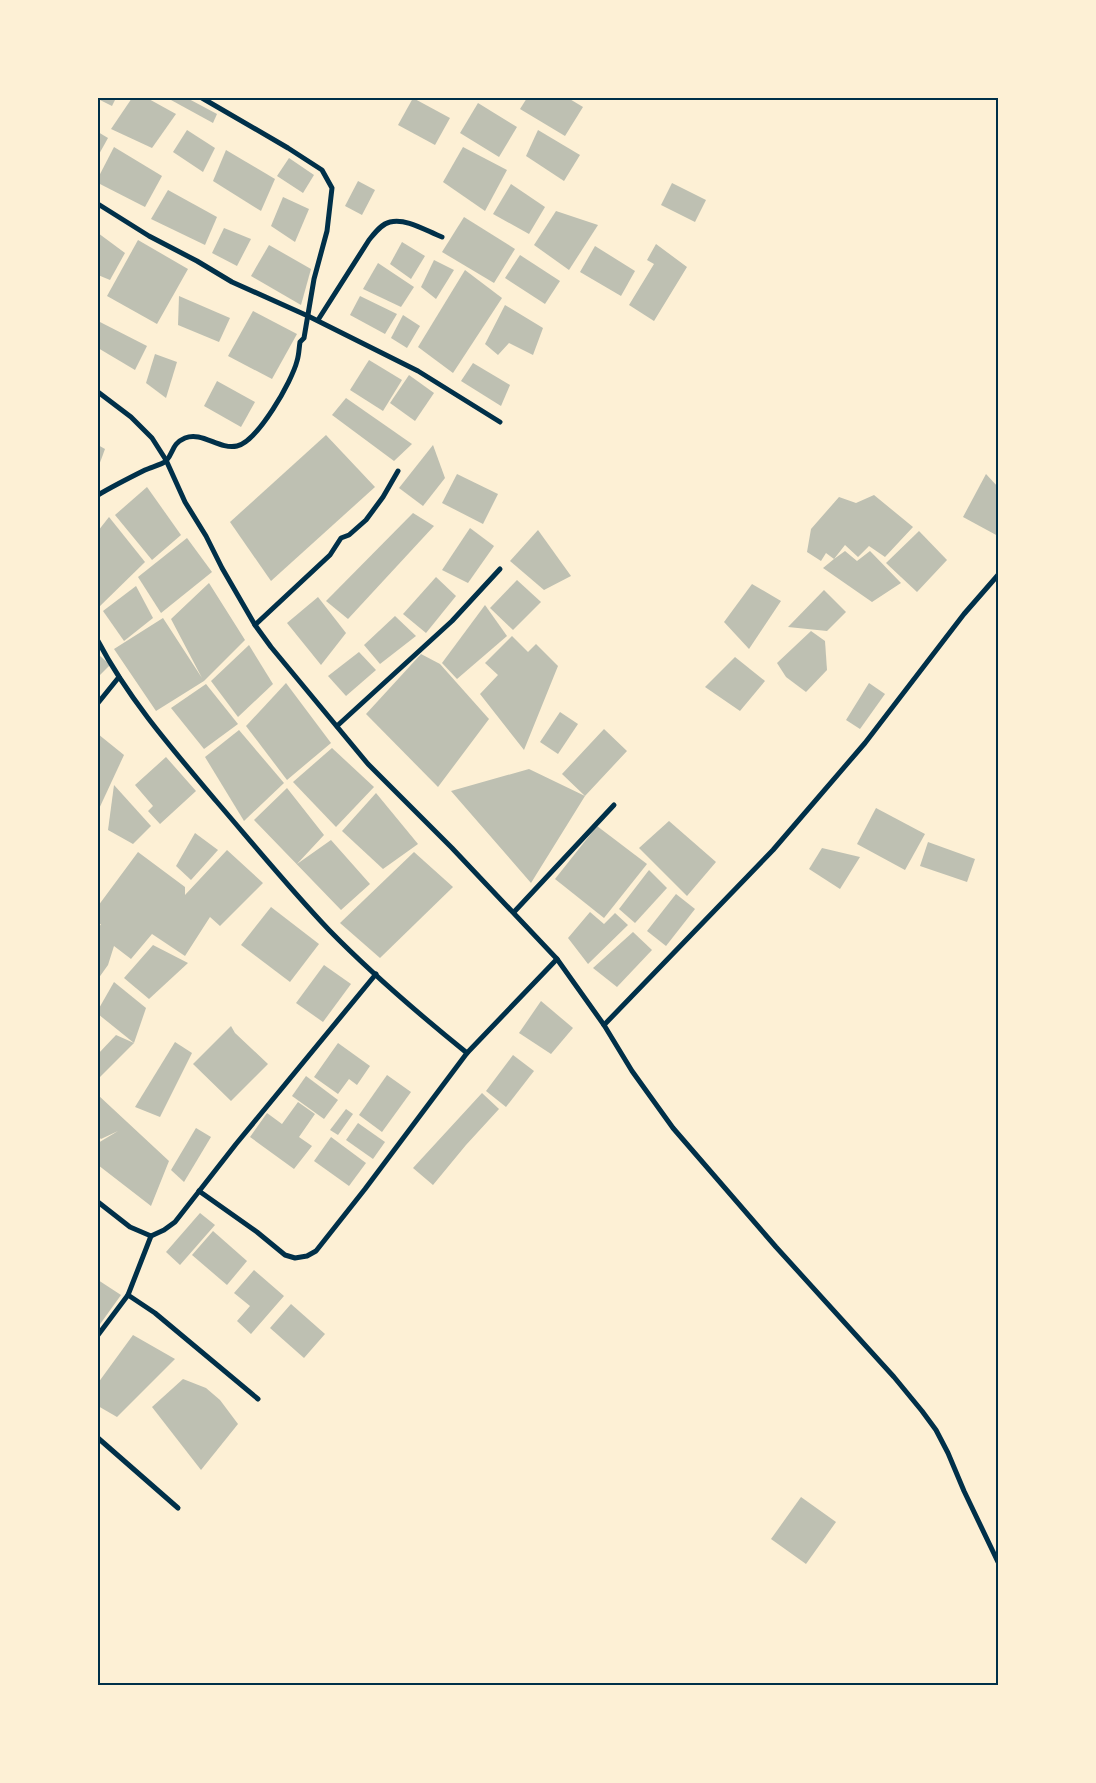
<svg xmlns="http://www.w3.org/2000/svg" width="1096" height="1783" viewBox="0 0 1096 1783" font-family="'Noto Sans',sans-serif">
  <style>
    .building { fill: #bec0b2 }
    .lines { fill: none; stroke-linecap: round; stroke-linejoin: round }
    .minor { stroke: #003049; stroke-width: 5 }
    .neatline { fill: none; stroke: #003049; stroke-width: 2 }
  </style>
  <rect width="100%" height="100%" fill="#fdf0d5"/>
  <g class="building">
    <path d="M98,98H116L112,106L98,99Z"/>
    <path d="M132,98H147L176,114L152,148L111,129Z"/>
    <path d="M172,98H187L217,114L213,123L171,100Z"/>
    <path d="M413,98L450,118L435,145L398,125Z"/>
    <path d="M527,98H568L583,107L565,136L520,109Z"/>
    <path d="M478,103L517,127L499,157L460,133Z"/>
    <path d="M187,130L215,148L203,172L173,152Z"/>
    <path d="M538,130L580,155L564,181L526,156Z"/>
    <path d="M98,132L108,138L98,156Z"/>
    <path d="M114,147L162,176L145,207L98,183V178Z"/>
    <path d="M463,147L507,170L485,211L443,182Z"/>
    <path d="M226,150L275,179L261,211L213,181Z"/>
    <path d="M289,158L314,175L303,193L277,176Z"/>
    <path d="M358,181L375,190L362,215L345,206Z"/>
    <path d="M672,183L706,200L695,222L661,205Z"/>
    <path d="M511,184L545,207L529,234L493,214Z"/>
    <path d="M168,190L217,217L205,245L151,219Z"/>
    <path d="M283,197L309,209L295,242L271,226Z"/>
    <path d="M556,211L598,225L569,270L534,245Z"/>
    <path d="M464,217L515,249L494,283L442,252Z"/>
    <path d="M224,228L251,239L237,266L212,253Z"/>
    <path d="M98,233L125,253L110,280L98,275Z"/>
    <path d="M138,240L188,269L157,324L107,296Z"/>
    <path d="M402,242L425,256L411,279L390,264Z"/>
    <path d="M656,244L687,267L654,321L629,305L654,264L647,260Z"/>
    <path d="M269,245L311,269L301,305L251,276Z"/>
    <path d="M595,246L635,271L621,296L580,272Z"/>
    <path d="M520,255L560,281L545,304L505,278Z"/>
    <path d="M434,260L454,270L436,299L421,287Z"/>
    <path d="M378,263L414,287L401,307L363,289Z"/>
    <path d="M465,270L502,298L453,373L418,347Z"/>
    <path d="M179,296L230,318L219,342L178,325Z"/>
    <path d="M360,296L397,314L385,334L350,315Z"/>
    <path d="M505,305L543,328L533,355L509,343L498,355L485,344Z"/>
    <path d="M253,311L297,334L272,379L228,356Z"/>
    <path d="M403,315L420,326L407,348L391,338Z"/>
    <path d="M98,321L147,346L135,370L98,348Z"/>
    <path d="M155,354L177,362L166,398L146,383Z"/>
    <path d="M369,360L402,380L383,411L350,390Z"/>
    <path d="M473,363L510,385L501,406L461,381Z"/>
    <path d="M409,375L434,393L415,421L390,403Z"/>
    <path d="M217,381L255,402L241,427L204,406Z"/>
    <path d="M346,398L412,444L394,461L332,415Z"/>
    <path d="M326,435L375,487L271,581L230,522Z"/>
    <path d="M98,445L105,449L98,468Z"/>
    <path d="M433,445L445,478L423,506L399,488Z"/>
    <path d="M457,474L498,494L483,524L442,503Z"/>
    <path d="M986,474L998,487V536L963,517Z"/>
    <path d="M147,487L181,535L152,560L115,515Z"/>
    <path d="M874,495L913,527L885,557L869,546L858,557L845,545L834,559L845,551L857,561L870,551L901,583L872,602L823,568L834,559L826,553L821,561L807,552L811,529L839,497L856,503Z"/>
    <path d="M413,513L434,526L348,619L326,601Z"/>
    <path d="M109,517L145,562L98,608V531Z"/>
    <path d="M470,528L494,546L468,583L442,570Z"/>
    <path d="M538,530L571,576L544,590L510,561Z"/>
    <path d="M919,531L947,560L917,592L886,563Z"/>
    <path d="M187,538L212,572L161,613L138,577Z"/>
    <path d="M436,577L456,596L426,633L403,614Z"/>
    <path d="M517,580L541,602L513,630L490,608Z"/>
    <path d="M209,583L245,640L204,681L156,711L114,649L163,618L202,678L171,619Z"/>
    <path d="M752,584L781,601L749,649L724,622Z"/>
    <path d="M136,586L153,618L124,641L103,611Z"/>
    <path d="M824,590L846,612L827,631L788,627Z"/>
    <path d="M318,597L346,633L321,665L287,623Z"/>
    <path d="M485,605L507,636L457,679L442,663Z"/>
    <path d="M395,616L416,636L380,664L364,645Z"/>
    <path d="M811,631L825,641L827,670L806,692L786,677L777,663Z"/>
    <path d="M512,636L528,652L536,644L558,666L524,750L480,694L498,675L485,663Z"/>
    <path d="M249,645L273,684L238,717L211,681Z"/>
    <path d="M359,652L376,670L346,696L328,676Z"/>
    <path d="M98,654L110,665L98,677Z"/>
    <path d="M421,654L440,664L489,719L438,787L366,714Z"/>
    <path d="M735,657L765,681L740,711L705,687Z"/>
    <path d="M286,683L331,743L287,780L246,726Z"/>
    <path d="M869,683L885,694L860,729L846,720Z"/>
    <path d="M206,684L238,724L204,749L171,708Z"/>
    <path d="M560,712L578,724L558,754L540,742Z"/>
    <path d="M604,729L627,751L585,796L531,883L451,791L529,769L585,796L562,774Z"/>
    <path d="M239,730L284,783L244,821L205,757Z"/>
    <path d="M98,734L124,755L98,811Z"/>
    <path d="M332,748L374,787L336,827L293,782Z"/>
    <path d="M166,757L196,791L160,824L148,811L153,806L135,785Z"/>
    <path d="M114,785L151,826L133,844L108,830Z"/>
    <path d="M287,788L324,835L297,864L331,840L370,884L341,910L254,820Z"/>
    <path d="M376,793L418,844L383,869L342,831Z"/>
    <path d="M876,808L925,834L905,870L857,844Z"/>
    <path d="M669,821L716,862L687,896L639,848Z"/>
    <path d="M597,826L647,864L604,918L555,879Z"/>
    <path d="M195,833L218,850L191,880L176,866Z"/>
    <path d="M928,842L975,859L967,882L920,866Z"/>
    <path d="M822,848L860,857L840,889L809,869Z"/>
    <path d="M227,850L263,883L220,926L210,917L185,956L152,934L131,959L114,946L108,965L98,979V929L101,924H98V906L138,852L185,887V895Z"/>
    <path d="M414,852L453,887L380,958L340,923Z"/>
    <path d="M649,870L667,888L635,923L619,909Z"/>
    <path d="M676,894L695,909L666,946L647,931Z"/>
    <path d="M271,907L319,944L290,982L241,945Z"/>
    <path d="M590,912L604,924L615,913L628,925L588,964L568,938Z"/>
    <path d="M633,932L652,950L617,987L593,968Z"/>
    <path d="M153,945L188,963L149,999L124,978Z"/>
    <path d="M324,965L351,984L323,1022L296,1003Z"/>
    <path d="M114,982L146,1008L134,1043L98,1014V1010Z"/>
    <path d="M541,1001L573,1028L551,1054L519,1033Z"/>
    <path d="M231,1026L235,1033L268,1064L231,1101L193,1064Z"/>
    <path d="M116,1035L134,1043L98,1079V1054Z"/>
    <path d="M175,1042L192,1053L160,1117L135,1107Z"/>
    <path d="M338,1043L370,1066L357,1085L349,1079L338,1094L314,1077Z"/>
    <path d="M513,1055L534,1071L506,1107L486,1091Z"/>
    <path d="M387,1075L411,1092L382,1132L359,1115Z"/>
    <path d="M306,1076L338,1100L324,1119L292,1096Z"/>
    <path d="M482,1093L499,1109L466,1145L433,1185L413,1168Z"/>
    <path d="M98,1095L169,1161L151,1206L98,1165V1143L118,1131L101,1139L98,1136Z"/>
    <path d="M298,1102L315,1114L299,1137L312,1146L294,1169L250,1137L267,1113L282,1124Z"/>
    <path d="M346,1109L353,1114L338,1135L330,1130Z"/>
    <path d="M358,1123L385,1142L373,1159L346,1140Z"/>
    <path d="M196,1128L211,1137L184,1182L171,1170Z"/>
    <path d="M331,1137L366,1163L349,1186L314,1161Z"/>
    <path d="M200,1213L215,1225L180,1265L166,1252Z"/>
    <path d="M213,1231L247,1261L227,1285L192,1255Z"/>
    <path d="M254,1270L284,1296L251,1334L237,1321L250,1306L234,1293Z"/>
    <path d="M98,1280L121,1295L98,1327Z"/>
    <path d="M291,1304L325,1334L304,1358L270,1328Z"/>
    <path d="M133,1335L175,1359L117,1417L98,1406V1383Z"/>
    <path d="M183,1379L206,1388L220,1400L238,1424L201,1470L152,1407Z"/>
    <path d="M801,1497L836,1522L806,1564L771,1539Z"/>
  </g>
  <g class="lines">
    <g class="minor">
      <path d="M98,204L149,236L197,261L232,282L308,316L418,371L500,422"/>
      <path d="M318,320L369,240C374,234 381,224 390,222C407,218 426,231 442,237"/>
      <path d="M98,392L131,417L152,438L166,460L185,502L206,536L222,568L255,625L271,647L368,764L452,848L557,959L604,1025L632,1071L673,1128L776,1247L894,1377L922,1411L936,1430L948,1453L964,1491L998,1562"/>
      <path d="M98,495C113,486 129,478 145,470C151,467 161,465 166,461C174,453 171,444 185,438C202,431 219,450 237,446C258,441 292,381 297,361C299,355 299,348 300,342L304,338L314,279L327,231L332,188L322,170L288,148L202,98"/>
      <path d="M255,625L330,555L341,538L349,535L366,520L383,497L398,471"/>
      <path d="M98,641C129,700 174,751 217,802C254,845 290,889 329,930C372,974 420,1015 467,1053L557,959"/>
      <path d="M98,703L119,677"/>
      <path d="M337,726L452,621L500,569"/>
      <path d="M514,912L614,805"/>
      <path d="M604,1025L773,850L865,743L964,614L998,575"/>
      <path d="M199,1191L257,1232L285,1255L295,1258L307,1256L316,1251L365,1189L467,1053"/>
      <path d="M98,1202L130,1227L151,1236L164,1230L175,1222L236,1144L376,974"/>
      <path d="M128,1295L155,1313L258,1399"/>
      <path d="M98,1335L128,1295L151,1236"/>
      <path d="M98,1438L178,1508"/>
    </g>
  </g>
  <rect width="1096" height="1783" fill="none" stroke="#fdf0d5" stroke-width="198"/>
  <rect x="99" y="99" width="898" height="1585" class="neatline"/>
</svg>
